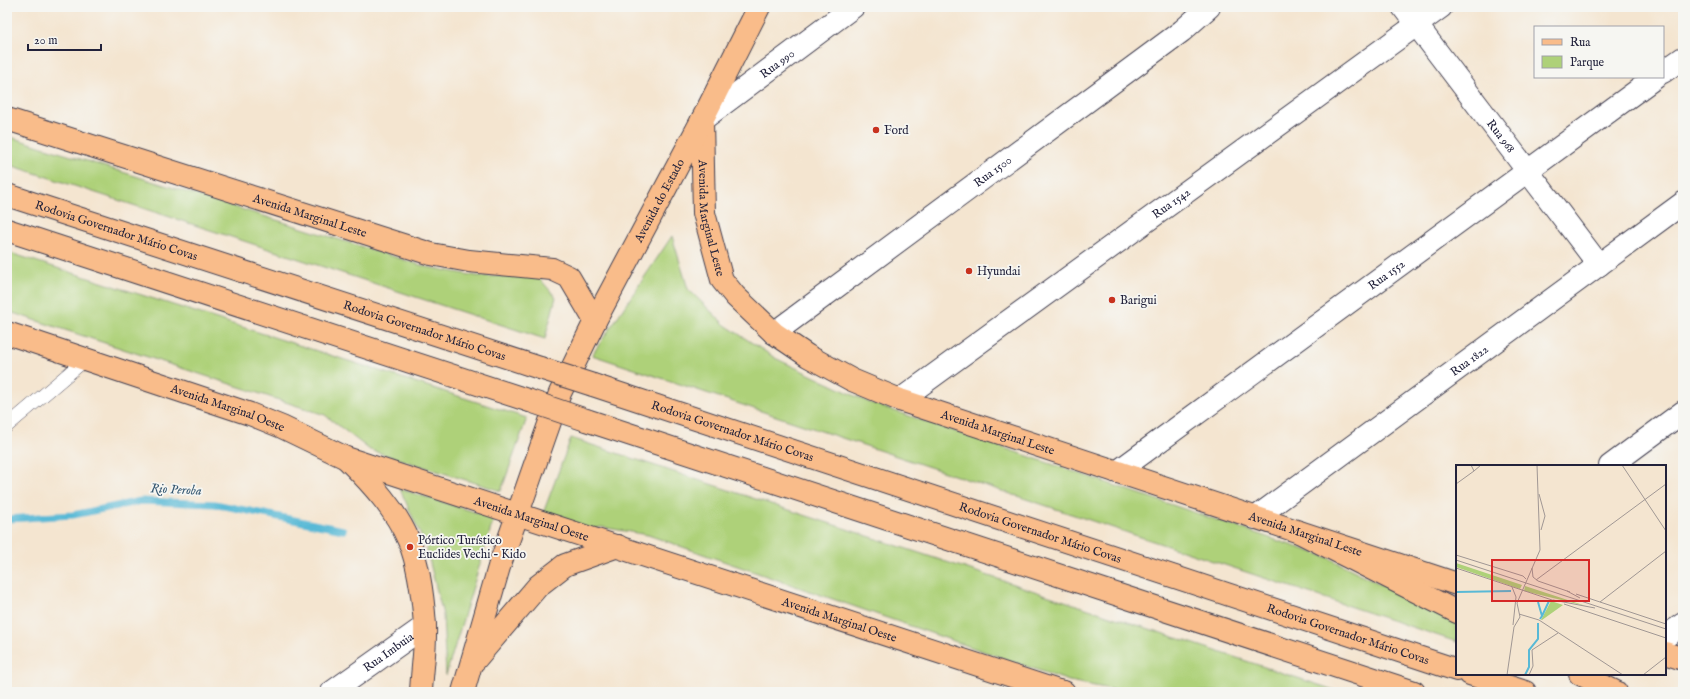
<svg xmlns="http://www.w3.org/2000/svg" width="1690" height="699" viewBox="0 0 1690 699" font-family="'IM FELL English',serif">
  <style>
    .green { fill: #aed179; stroke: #687a5a }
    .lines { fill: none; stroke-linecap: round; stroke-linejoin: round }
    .stream { stroke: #58b9d6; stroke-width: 7 }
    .service-casing { stroke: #423f51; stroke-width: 14 }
    .minor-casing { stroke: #423f51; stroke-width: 24 }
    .tertiary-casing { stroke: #423f51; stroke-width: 24 }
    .primary-casing { stroke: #423f51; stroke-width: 24 }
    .motorway-casing { stroke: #423f51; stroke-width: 24 }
    .service { stroke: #fff; stroke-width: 13 }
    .minor { stroke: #fff; stroke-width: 22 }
    .tertiary { stroke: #fff; stroke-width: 22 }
    .primary { stroke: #f9bc8a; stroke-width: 22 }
    .motorway { stroke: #f9bc8a; stroke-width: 22 }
    .motorway-bridge-casing { stroke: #423f51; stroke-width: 24; stroke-linecap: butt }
    .motorway-bridge { stroke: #f9bc8a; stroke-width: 22 }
    .poi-dot { fill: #c8321e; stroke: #f6f6f2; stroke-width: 1.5 }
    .labels { text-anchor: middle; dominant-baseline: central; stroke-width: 3.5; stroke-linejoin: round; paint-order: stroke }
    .street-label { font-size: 12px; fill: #22223b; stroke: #f6f6f2 }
    .poi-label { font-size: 12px; fill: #22223b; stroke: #f6f6f2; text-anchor: start }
    .water-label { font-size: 13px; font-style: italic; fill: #355771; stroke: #f6f6f2 }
    .inset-river { fill: none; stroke: #58b9d6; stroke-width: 2 }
    .inset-road { fill: none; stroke: #a09794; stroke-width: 1 }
    .view { fill: #d62828; fill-opacity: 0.15; stroke: #d62828; stroke-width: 2 }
    .inset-edge { fill: none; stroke: #22223b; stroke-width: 2 }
  </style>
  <rect width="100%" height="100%" fill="#f6f6f2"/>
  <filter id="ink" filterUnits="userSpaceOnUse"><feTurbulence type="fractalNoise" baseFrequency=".025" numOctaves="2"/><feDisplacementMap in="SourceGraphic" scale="8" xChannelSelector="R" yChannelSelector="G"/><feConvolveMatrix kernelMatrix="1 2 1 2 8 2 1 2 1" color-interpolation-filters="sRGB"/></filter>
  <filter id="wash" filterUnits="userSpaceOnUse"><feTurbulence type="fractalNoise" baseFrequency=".012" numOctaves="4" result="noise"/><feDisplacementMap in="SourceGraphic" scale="16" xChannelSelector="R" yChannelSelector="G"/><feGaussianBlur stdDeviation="0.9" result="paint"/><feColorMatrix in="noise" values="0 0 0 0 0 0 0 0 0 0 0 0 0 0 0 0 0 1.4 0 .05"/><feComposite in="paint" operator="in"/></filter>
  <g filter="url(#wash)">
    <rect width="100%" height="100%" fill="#f4e5d0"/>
    <g class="green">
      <path d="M7,136L427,267L477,276L538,277L556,297L545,339L7,164Z"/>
      <path d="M672,236L688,289L725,325L775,358L868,402L1329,558L1457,623V642L592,355Z"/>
      <path d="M7,252L527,418L501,491L370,450L325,415L7,311Z"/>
      <path d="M571,438L1340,692H1126L1069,681L648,535L601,527L568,537L538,527Z"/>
      <path d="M400,489L494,518L446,675L443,615L426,547Z"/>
    </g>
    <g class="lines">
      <path class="stream" d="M7,519L73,515L141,501L215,504L343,530"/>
    </g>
  </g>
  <g filter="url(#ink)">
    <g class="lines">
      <defs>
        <path id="service" d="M7,426L86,359"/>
        <g id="minor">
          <path id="s1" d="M1403,7L1599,265"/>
          <path d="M1663,72L1683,58"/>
          <path id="s2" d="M702,120L853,7"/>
          <path id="s3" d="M900,400L1441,7"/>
          <path d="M1610,466L1683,412"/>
          <path id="s4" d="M1117,472L1656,77"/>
          <path id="s5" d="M1255,518L1683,203"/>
          <path d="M1665,637L1683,624"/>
          <path id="s6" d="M332,692L425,626"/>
        </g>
        <g id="tertiary">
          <path id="s7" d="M774,333L1182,31L1209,7"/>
        </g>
        <g id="primary">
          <path id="s8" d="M7,119L431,254L469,261L552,269L569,277L595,321"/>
          <path id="s9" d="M702,120L704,213L722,280L735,296L774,333L808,356L852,380L900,400L1457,584"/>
          <path id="s10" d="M7,333L250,414L282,427L346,458L1061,692"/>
          <path d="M348,460C372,484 396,510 409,541C419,565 423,598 425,625C426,647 422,670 421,692"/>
          <path d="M1665,653L1683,659"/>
          <path d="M475,660L538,586L565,565L618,546"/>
          <path id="s11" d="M463,692L499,567L560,393L595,321L702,120L759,7"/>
        </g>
        <g id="motorway">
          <path id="s12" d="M7,195L540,368"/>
          <path d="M7,230L530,401"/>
          <path id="s13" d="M593,385L1457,670"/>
          <path d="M586,420L1414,692"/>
          <path d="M1299,532L1457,612"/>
          <path d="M1470,674L1525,692"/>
          <path d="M1580,674L1616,692"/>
          <path d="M1058,691L1064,692"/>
        </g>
      </defs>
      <use href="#service" class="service-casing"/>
      <use href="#minor" class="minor-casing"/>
      <use href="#tertiary" class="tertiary-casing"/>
      <use href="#primary" class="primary-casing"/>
      <use href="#motorway" class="motorway-casing"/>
      <use href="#service" class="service"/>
      <use href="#minor" class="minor"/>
      <use href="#tertiary" class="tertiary"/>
      <use href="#primary" class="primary"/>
      <use href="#motorway" class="motorway"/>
      <defs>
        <g id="motorway-bridge">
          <path d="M540,368L593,385"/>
          <path d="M530,401L586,420"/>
        </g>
      </defs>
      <use href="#motorway-bridge" class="motorway-bridge-casing"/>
      <use href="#motorway-bridge" class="motorway-bridge"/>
    </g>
  </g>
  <g class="poi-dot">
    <circle cx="876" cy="130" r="4"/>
    <circle cx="969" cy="271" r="4"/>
    <circle cx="1112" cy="300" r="4"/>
    <circle cx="410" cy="547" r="4"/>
  </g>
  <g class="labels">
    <g class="street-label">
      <text stroke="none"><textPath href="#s2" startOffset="94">Rua 990</textPath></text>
      <text stroke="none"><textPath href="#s1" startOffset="162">Rua 968</textPath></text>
      <text stroke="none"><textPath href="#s7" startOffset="272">Rua 1500</textPath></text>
      <text stroke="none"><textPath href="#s11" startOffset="531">Avenida do Estado</textPath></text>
      <text stroke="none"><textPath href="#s3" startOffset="335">Rua 1542</textPath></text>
      <text stroke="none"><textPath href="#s8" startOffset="318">Avenida Marginal Leste</textPath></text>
      <text stroke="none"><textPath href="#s9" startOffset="99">Avenida Marginal Leste</textPath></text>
      <text stroke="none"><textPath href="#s12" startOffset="115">Rodovia Governador Mário Covas</textPath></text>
      <text stroke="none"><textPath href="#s4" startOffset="334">Rua 1552</textPath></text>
      <text stroke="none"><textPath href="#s12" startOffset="439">Rodovia Governador Mário Covas</textPath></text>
      <text stroke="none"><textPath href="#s5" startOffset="266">Rua 1822</textPath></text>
      <text stroke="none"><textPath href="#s10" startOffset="233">Avenida Marginal Oeste</textPath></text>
      <text stroke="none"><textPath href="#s13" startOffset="147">Rodovia Governador Mário Covas</textPath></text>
      <text stroke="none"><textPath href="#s9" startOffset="483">Avenida Marginal Leste</textPath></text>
      <text stroke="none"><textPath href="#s10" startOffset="557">Avenida Marginal Oeste</textPath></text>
      <text stroke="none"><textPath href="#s13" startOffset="471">Rodovia Governador Mário Covas</textPath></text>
      <text stroke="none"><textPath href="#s9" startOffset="807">Avenida Marginal Leste</textPath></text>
      <text stroke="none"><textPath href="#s10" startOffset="881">Avenida Marginal Oeste</textPath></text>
      <text stroke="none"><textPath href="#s13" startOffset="795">Rodovia Governador Mário Covas</textPath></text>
      <text stroke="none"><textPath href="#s6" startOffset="69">Rua Imbuia</textPath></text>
    </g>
    <g class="poi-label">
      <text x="884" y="130">Ford</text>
      <text x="977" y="271">Hyundai</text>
      <text x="1120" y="300">Barigui</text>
      <text x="418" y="540">Pórtico Turístico<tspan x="418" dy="14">Euclides Vechi - Kido</tspan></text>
    </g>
    <g class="water-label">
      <text transform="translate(176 490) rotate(3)">Rio Peroba</text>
    </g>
  </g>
  <g transform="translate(1456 465)">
    <rect width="210" height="210" fill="#f4e5d0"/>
    <path d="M0,98L66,120L64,124L0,102ZM69,121L130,141L68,126ZM95,136L107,140L86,155H85Z" fill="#aed179"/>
    <path class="inset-river" d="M0,127L55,126M82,137L86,151L84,154M86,151L93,136M69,210L73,202V185L82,174V158"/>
    <path class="inset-road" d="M15,0L18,6L25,0M166,0L210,66M0,19L18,6M83,29L89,51L85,65M0,90L67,111L70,114M0,95L210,164M0,103L99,136M76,103L77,112L82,116L114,127M80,115L210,19M56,122L60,132L57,160M111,126L124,133M120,129L210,159M97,135L139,143M144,137L210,86M108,139L210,173M63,149L83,155L167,210M51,210L58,162L64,152L61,138L84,85L81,0M73,210L77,201L76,185L102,168M187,210L210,192"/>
    <path class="view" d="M36,95H133V136H36Z"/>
    <rect width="210" height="210" class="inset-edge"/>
  </g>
  <rect width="1690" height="699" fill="none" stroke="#f6f6f2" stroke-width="24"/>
  <rect x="1534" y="26" width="130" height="52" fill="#f6f6f2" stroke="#a1a1a9"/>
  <rect x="1542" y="39" width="20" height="6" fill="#f9bc8a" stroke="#a1a1a9"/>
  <text x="1570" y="46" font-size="12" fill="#22223b">Rua</text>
  <rect x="1542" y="56" width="20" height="12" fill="#aed179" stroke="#a1a1a9"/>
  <text x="1570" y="66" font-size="12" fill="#22223b">Parque</text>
  <path d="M28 44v6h73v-6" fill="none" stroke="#22223b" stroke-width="2"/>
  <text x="34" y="44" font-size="12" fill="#22223b" stroke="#f6f6f2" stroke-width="3" paint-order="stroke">20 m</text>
</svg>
